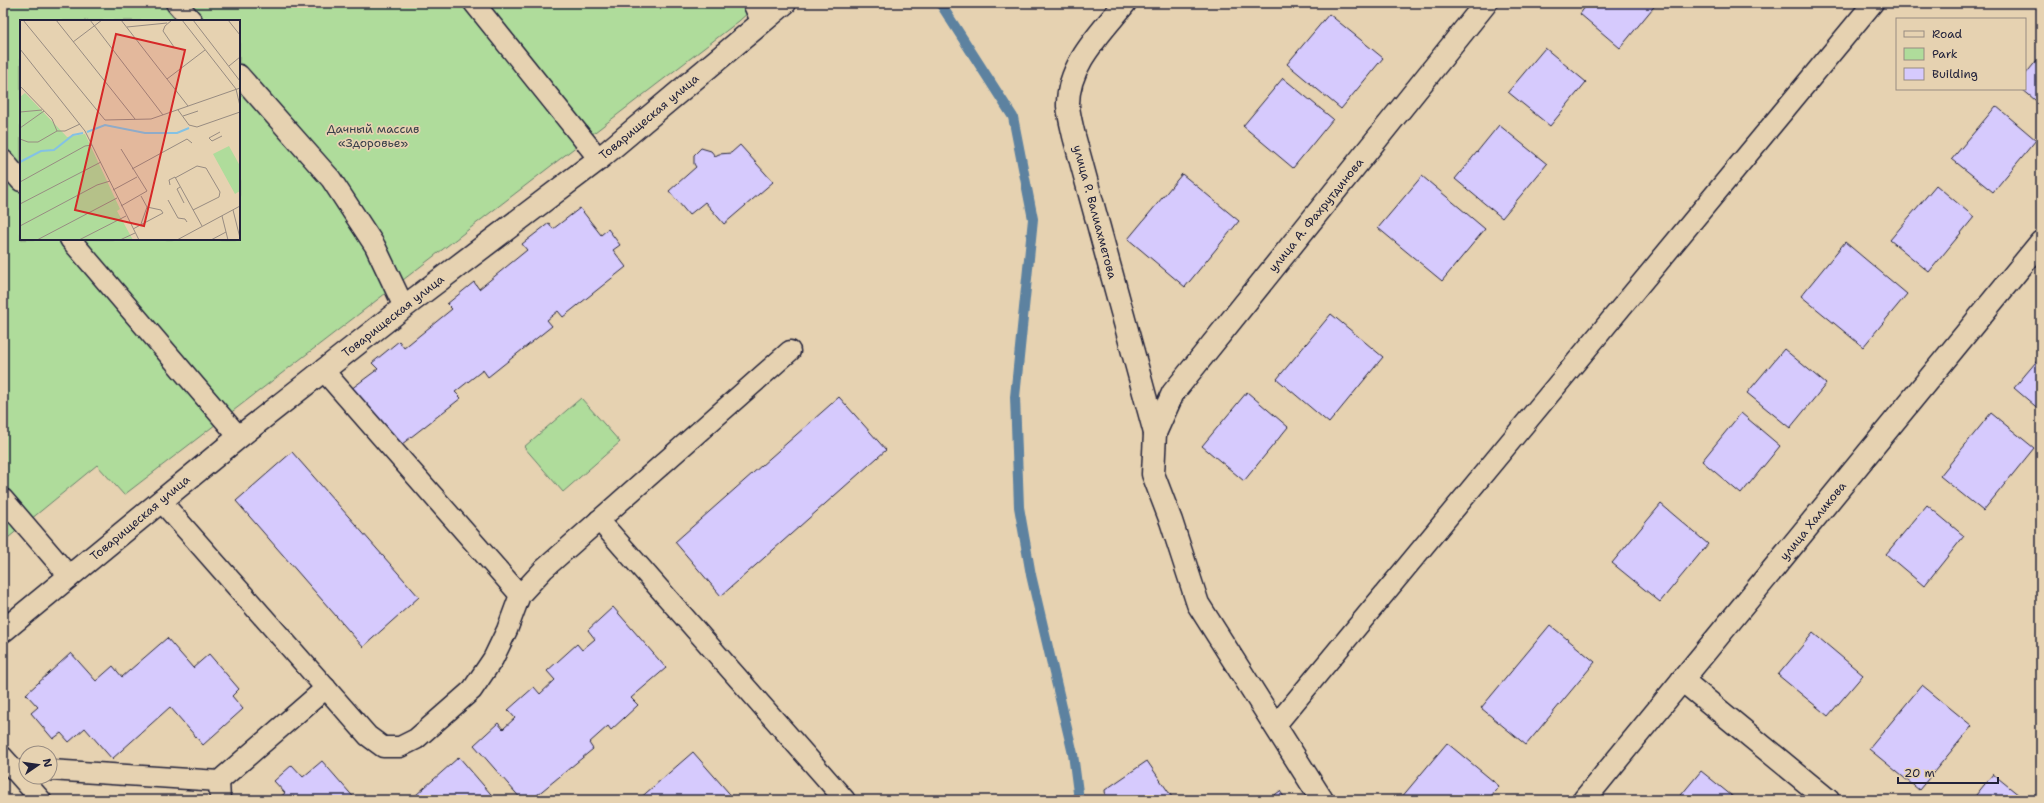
<svg xmlns="http://www.w3.org/2000/svg" width="2044" height="803" viewBox="0 0 2044 803" font-family="'Shantell Sans',sans-serif">
  <style>
    .green { fill: #afdc9b; stroke: #687f6b; fill-rule: evenodd }
    .lines { fill: none; stroke-linecap: round; stroke-linejoin: round }
    .stream { stroke: #5d82a0; stroke-width: 10 }
    .building { fill: #d6cafd; stroke: #22223b }
    .service-casing { stroke: #22223b; stroke-width: 23 }
    .minor-casing { stroke: #22223b; stroke-width: 25 }
    .service { stroke: #e6d2b1; stroke-width: 20 }
    .minor { stroke: #e6d2b1; stroke-width: 22 }
    .labels { text-anchor: middle; dominant-baseline: central; stroke-width: 3.5; stroke-linejoin: round; paint-order: stroke }
    .street-label { font-size: 12px; fill: #22223b; stroke: #e6d2b1 }
    .park-label { font-size: 12px; fill: #373e49; stroke: #e6d2b1 }
    .inset-river { fill: none; stroke: #84c2e4; stroke-width: 2 }
    .inset-road { fill: none; stroke: #988c82; stroke-width: 1 }
    .view { fill: #d62828; fill-opacity: 0.15; stroke: #d62828; stroke-width: 2 }
    .inset-edge { fill: none; stroke: #22223b; stroke-width: 2 }
  </style>
  <rect width="100%" height="100%" fill="#e6d2b1"/>
  <filter id="ink" filterUnits="userSpaceOnUse"><feTurbulence type="fractalNoise" baseFrequency=".025" numOctaves="2"/><feDisplacementMap in="SourceGraphic" scale="8" xChannelSelector="R" yChannelSelector="G"/><feConvolveMatrix kernelMatrix="1 2 1 2 8 2 1 2 1" color-interpolation-filters="sRGB"/></filter>
  <g filter="url(#ink)">
    <g class="green">
      <path d="M3,3H759L739,21L124,495L97,465L3,542ZM21,21H239V239H21Z"/>
      <path d="M581,398L620,442L563,492L524,447Z"/>
    </g>
    <g class="lines">
      <path class="stream" d="M940,3L1013,117L1033,219L1015,397L1019,507L1031,575L1073,754L1079,800"/>
    </g>
    <g class="building">
      <path d="M1588,3H1657L1620,48L1580,14Z"/>
      <path d="M1329,14L1383,58L1341,109L1287,64Z"/>
      <path d="M1545,48L1586,82L1550,126L1508,92Z"/>
      <path d="M2041,55V105L2022,89H2025V75Z"/>
      <path d="M1283,78L1333,119L1293,168L1243,126Z"/>
      <path d="M1996,106L2036,140L1993,192L1952,159Z"/>
      <path d="M1499,125L1547,164L1502,218L1455,179Z"/>
      <path d="M740,145L773,182L724,224L705,202L689,215L669,191L696,167L694,164V155L701,148L711,151L715,156L719,154L731,153Z"/>
      <path d="M1182,174L1239,221L1185,287L1128,239Z"/>
      <path d="M1422,176L1485,229L1442,281L1378,228Z"/>
      <path d="M1936,185L1974,217L1929,272L1890,240Z"/>
      <path d="M580,208L601,235L608,229L620,245L613,250L626,267L563,317L558,311L547,320L552,326L488,377L483,370L455,392L461,398L397,448L351,389L378,369L372,363L399,341L404,348L452,309L447,304L474,282L479,289L527,250L522,244L549,223L553,229Z"/>
      <path d="M1845,242L1907,294L1863,347L1801,296Z"/>
      <path d="M1331,314L1383,357L1329,423L1277,379Z"/>
      <path d="M1784,349L1826,384L1790,428L1747,393Z"/>
      <path d="M2041,356V411L2014,388Z"/>
      <path d="M1247,392L1288,427L1244,481L1202,446Z"/>
      <path d="M839,397L886,450L721,596L675,542Z"/>
      <path d="M1741,413L1780,446L1741,494L1702,461Z"/>
      <path d="M1991,413L2034,448L1983,511L1940,476Z"/>
      <path d="M292,452L419,597L363,647L236,501Z"/>
      <path d="M1661,504L1708,544L1660,602L1612,563Z"/>
      <path d="M1927,505L1964,536L1924,586L1886,554Z"/>
      <path d="M613,607L666,668L631,698L638,705L611,730L608,726L589,743L593,749L531,800H522L474,745L498,723L503,729L515,718L508,710L534,687L540,694L555,680L547,671L577,644L582,650L595,639L588,630Z"/>
      <path d="M1550,625L1595,662L1526,745L1481,708Z"/>
      <path d="M1813,633L1863,675L1828,716L1778,675Z"/>
      <path d="M167,638L193,668L209,654L239,689L232,696L243,709L203,745L170,707L112,759L85,728L69,742L61,733L53,739L31,713L38,707L26,694L71,653L96,681L113,666L122,677Z"/>
      <path d="M1922,685L1972,726L1919,790L1869,749Z"/>
      <path d="M1447,743L1499,786L1488,800H1404L1401,798Z"/>
      <path d="M693,752L735,800H638Z"/>
      <path d="M459,757L496,800H420L416,795Z"/>
      <path d="M322,761L356,800H279L278,799L285,793L274,781L292,765L303,777Z"/>
      <path d="M1147,761L1174,800H1106L1105,790Z"/>
      <path d="M1701,771L1737,800H1677Z"/>
      <path d="M1993,774L2025,800H1972Z"/>
      <path d="M1280,791L1286,800H1268Z"/>
    </g>
    <g class="lines">
      <defs>
        <g id="service">
          <path d="M176,3L192,21"/>
          <path d="M474,3L599,159"/>
          <path d="M753,3L762,23"/>
          <path d="M239,75L331,179L375,246L404,307"/>
          <path d="M3,160L21,181"/>
          <path d="M70,239L239,437"/>
          <path d="M323,370L520,595"/>
          <path d="M3,499L70,577"/>
          <path d="M161,501L368,736L383,747H400L416,739L472,690L493,659L507,630L520,595L544,569L790,351"/>
          <path d="M599,520L845,800"/>
          <path d="M1275,726L1873,3"/>
          <path d="M3,757L41,800"/>
          <path d="M50,770L219,781L326,688"/>
          <path d="M219,781L220,800"/>
        </g>
        <g id="minor">
          <path d="M1125,3C1101,33 1067,65 1068,106C1069,116 1072,127 1074,136L1155,433L1153,474L1171,521L1198,604L1322,800"/>
          <path d="M1155,433L1173,393L1486,3"/>
          <path d="M3,631L239,437L404,307L599,159L785,3"/>
          <path d="M1682,680L1828,800"/>
          <path d="M1584,800L2041,242"/>
        </g>
      </defs>
      <use href="#service" class="service-casing"/>
      <use href="#minor" class="minor-casing"/>
      <use href="#service" class="service"/>
      <use href="#minor" class="minor"/>
    </g>
  </g>
  <g class="labels">
    <g class="street-label">
      <text transform="translate(649 117) rotate(-40)">Товарищеская улица</text>
      <text transform="translate(1095 212) rotate(75)">улица Р. Валиахметова</text>
      <text transform="translate(1316 215) rotate(-51)">улица А. Фахрутдинова</text>
      <text transform="translate(393 316) rotate(-38)">Товарищеская улица</text>
      <text transform="translate(140 518) rotate(-40)">Товарищеская улица</text>
      <text transform="translate(1813 521) rotate(-51)">улица Халикова</text>
    </g>
    <g class="park-label">
      <text x="373" y="129">Дачный массив<tspan x="373" dy="14">«Здоровье»</tspan></text>
    </g>
  </g>
  <g transform="translate(20 20)">
    <rect width="220" height="220" fill="#e6d2b1"/>
    <path d="M5,73L47,117L65,114L100,189L97,191L113,220H0V77ZM209,126L220,146V171L215,174L193,134Z" fill="#afdc9b"/>
    <path class="inset-river" d="M67,112L85,105L125,113H157L169,108M0,142L21,131L34,130L53,115L63,113"/>
    <path class="inset-road" d="M3,0L85,100L131,99L220,68M36,0L115,99M70,0L143,95M101,0L168,86M152,0L145,6L143,11L154,27M162,0L216,69L220,86M173,0L220,61M208,0L220,15M107,7L147,3M53,22L82,0M0,29L65,111L119,220M209,46L220,37M147,59L185,30M0,66L32,99L37,111H45L60,104M158,90L169,105L177,107L220,92M0,92L22,90M163,96L178,91M0,108L24,91M200,112L189,118L192,121L202,116M0,119L8,122H18L37,111M101,129L127,171L101,186M112,149L167,119L172,123M155,158L177,146L186,148L200,172L199,177L173,190M0,162L65,126L72,125M150,165L149,160L155,157L182,206M160,167L157,169L164,183M93,170L117,157M121,176L127,187L121,204M148,180L158,198L165,199L167,202M0,184L81,142M213,190L220,218M202,196L208,220M0,206L77,165L90,161M113,209L143,193L141,190L127,187M17,220L97,178M59,220L106,196M100,220L115,213M157,220L220,186M191,220L206,212"/>
    <path class="view" d="M96,14L165,30L124,206L55,190Z"/>
    <rect width="220" height="220" class="inset-edge"/>
  </g>
  <rect width="2044" height="803" fill="none" stroke="#e6d2b1" stroke-width="16"/>
  <rect x="8" y="8" width="2028" height="787" fill="none" stroke="#22223b" stroke-width="1.5" filter="url(#ink)"/>
  <rect x="1896" y="18" width="130" height="72" fill="#e6d2b1" stroke="#988c82"/>
  <rect x="1904" y="31" width="20" height="6" fill="#e6d2b1" stroke="#988c82"/>
  <text x="1932" y="38" font-size="12" fill="#22223b">Road</text>
  <rect x="1904" y="48" width="20" height="12" fill="#afdc9b" stroke="#988c82"/>
  <text x="1932" y="58" font-size="12" fill="#22223b">Park</text>
  <rect x="1904" y="68" width="20" height="12" fill="#d6cafd" stroke="#988c82"/>
  <text x="1932" y="78" font-size="12" fill="#22223b">Building</text>
  <g transform="translate(38 765) rotate(77)"><circle r="19" fill="#e6d2b1" stroke="#988c82"/>
  <path d="M0-3L7 15L0 10L-7 15Z" fill="#22223b"/>
  <text y="-6" font-size="11" font-weight="bold" text-anchor="middle" fill="#22223b">N</text>
  </g>
  <path d="M1898 777v6h100v-6" fill="none" stroke="#22223b" stroke-width="2"/>
  <text x="1904" y="777" font-size="12" fill="#22223b" stroke="#e6d2b1" stroke-width="3" paint-order="stroke">20 m</text>
</svg>
